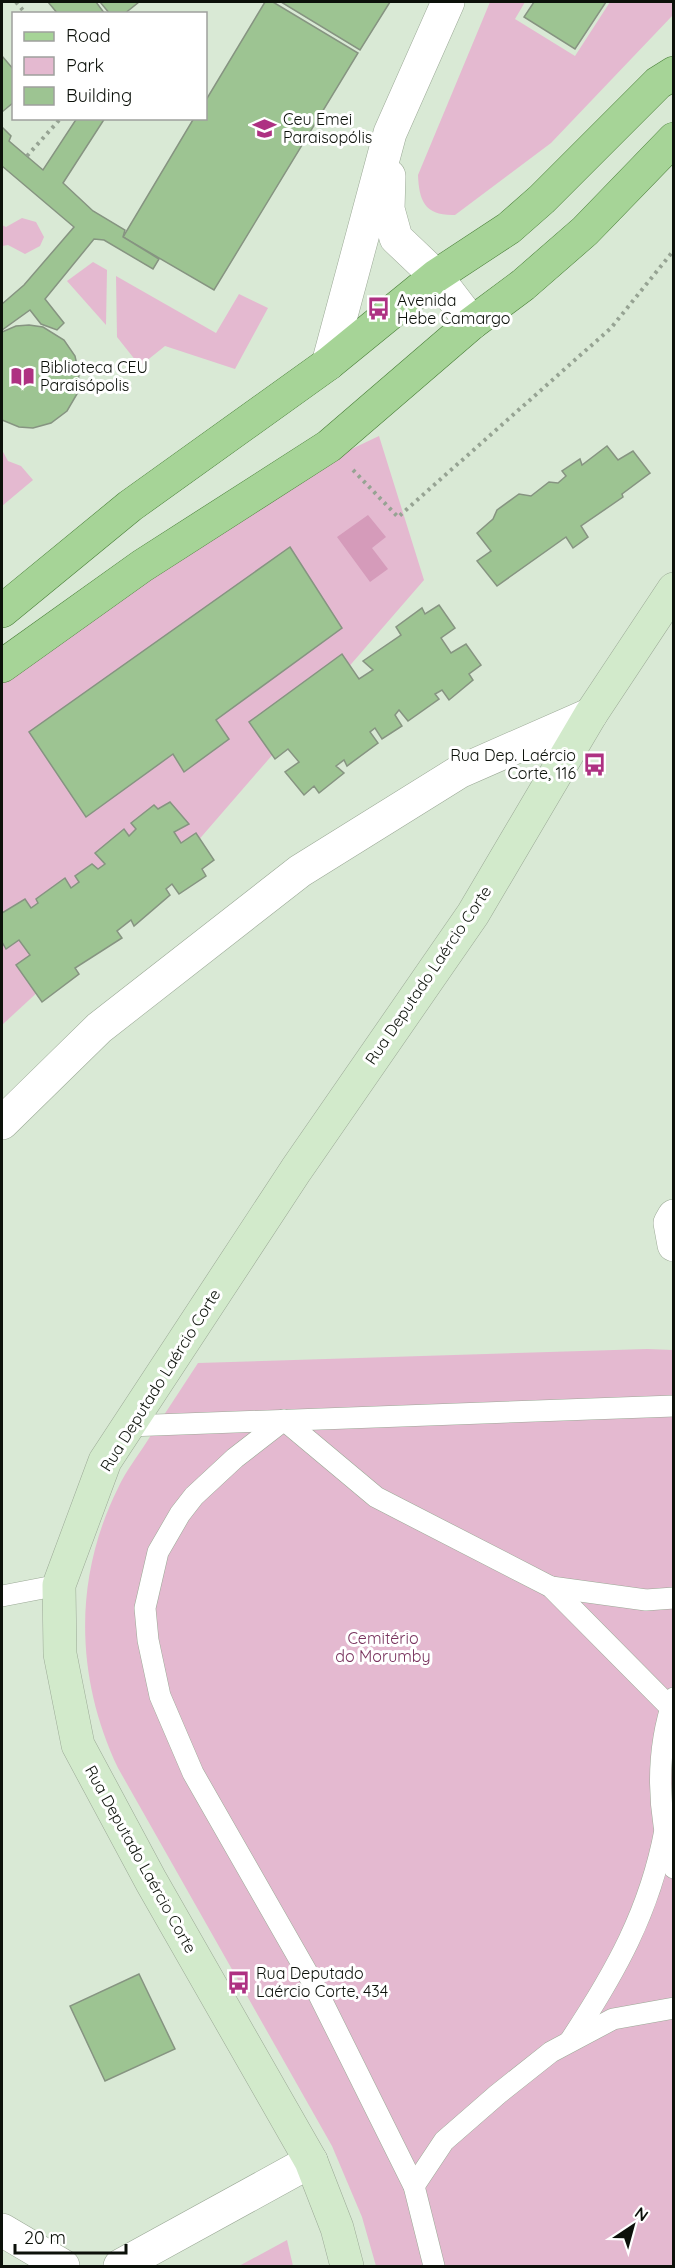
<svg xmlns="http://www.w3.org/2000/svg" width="675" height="2268" viewBox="0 0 675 2268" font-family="Quicksand,sans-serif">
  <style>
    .green { fill: #e4b9d0 }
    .water { fill: #d59bba }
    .building { fill: #9dc492; stroke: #869481; stroke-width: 1.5 }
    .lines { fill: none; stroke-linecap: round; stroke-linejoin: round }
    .lane-casing { stroke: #9ba996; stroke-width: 22 }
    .street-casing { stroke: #9ba996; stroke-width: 34 }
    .secondary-casing { stroke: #9ba996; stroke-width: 34 }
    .primary-casing { stroke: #497e38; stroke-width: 34 }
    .path { stroke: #96a393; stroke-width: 4; stroke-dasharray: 3 4.5; stroke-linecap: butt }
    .lane { stroke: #fff; stroke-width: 21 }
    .street { stroke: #fff; stroke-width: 33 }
    .secondary { stroke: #d2eacb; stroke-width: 33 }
    .primary { stroke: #a6d497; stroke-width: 33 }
    .labels { text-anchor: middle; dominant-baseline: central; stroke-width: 6; stroke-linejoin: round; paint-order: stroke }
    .poi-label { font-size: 16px; fill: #0c110a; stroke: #fff; text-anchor: start }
    .street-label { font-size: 16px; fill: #0c110a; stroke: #fff }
    .park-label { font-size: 16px; fill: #78325d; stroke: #fff }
  </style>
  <rect width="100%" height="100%" fill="#d9e9d5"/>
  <g class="green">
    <path d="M490,2H525L515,19L575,56L610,2H673V15L551,143L455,215C425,216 419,201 418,175Z"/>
    <path d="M22,218L36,222L44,237L40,246L25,254L8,245L2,246V225L6,227Z"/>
    <path d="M93,262L107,270L106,325L67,281Z"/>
    <path d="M116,276L216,333L239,294L268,308L235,369L165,346L140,366L117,337Z"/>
    <path d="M379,436L424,580L183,858L2,1025V683L191,525Z"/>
    <path d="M2,450L8,461L21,466L33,480L2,506Z"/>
    <path d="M647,1349L673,1350V2266H376L362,2217L332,2146L118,1768C75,1677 73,1577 119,1486C126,1471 137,1457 146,1443C163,1416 181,1389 198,1363Z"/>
    <path d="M287,2240L293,2266H239Z"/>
  </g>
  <path class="water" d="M368,515L386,537L372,548L388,569L370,582L337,537Z"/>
  <g class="building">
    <path d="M48,2H96L105,14H58Z"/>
    <path d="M100,2H139L124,14H110Z"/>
    <path d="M265,2H273L358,53L214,290L123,237L194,118H206V100Z"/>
    <path d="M281,2H390L360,50Z"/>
    <path d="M534,2H606L575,49L524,17Z"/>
    <path d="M2,56L14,70V102L2,112Z"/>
    <path d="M77,118H105L63,183L93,211L125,230L123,237L159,259L153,269L104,240L94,239L45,299L64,323L57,330L41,324L30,310L2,330V304L24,285L74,227L2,166V127L11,136L9,141L43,170Z"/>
    <path d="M29,325L43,327L64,340L75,356L79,374L77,394L67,411L51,423L33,428L19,427L2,420V332L16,326Z"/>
    <path d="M607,446L618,460L633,451L650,473L622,494L623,497L581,526L588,537L573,548L566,537L497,586L477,561L491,551L477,533L493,519L497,510L519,494L531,496L549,482L558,483L566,476L562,471L580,459L582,465Z"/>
    <path d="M290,547L342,628L216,720L229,739L184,772L173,754L86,817L29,732Z"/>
    <path d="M439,605L455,628L441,638L451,653L466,644L481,665L469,674L473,680L449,700L442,690L435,694L439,699L408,721L399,710L395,715L402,726L382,739L375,728L370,732L378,743L347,766L344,760L336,766L344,773L319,793L314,786L304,795L285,772L299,762L288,749L275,759L249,722L342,654L359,679L373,670L363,661L401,635L396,627L422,608L425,614Z"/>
    <path d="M170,802L189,824L174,832L181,843L196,833L214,860L202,869L206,876L179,894L172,884L166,889L170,895L134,926L131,920L117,931L122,938L75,968L79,974L42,1002L16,965L30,955L19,940L6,949L2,942V913L25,899L31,908L38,903L36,899L65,878L71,888L79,882L75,876L92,864L98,869L105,864L95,853L124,829L129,836L136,829L131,823L154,805L158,809Z"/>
    <path d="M139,1974L175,2049L105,2081L70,2006Z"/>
  </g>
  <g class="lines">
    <defs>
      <g id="lane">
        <path d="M128,1426L674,1406"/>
        <path d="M551,1587L646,1600L674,1598"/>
        <path d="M2,1596L59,1585"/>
        <path d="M674,1698C655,1753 657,1813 674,1868"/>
        <path d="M570,2041C615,1973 650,1911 665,1830"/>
        <path d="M414,2186L444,2141L498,2094L551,2052L613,2019L674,2008"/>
        <path d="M434,2266L414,2186L313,1983L193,1773L160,1696L148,1640L145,1608L158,1552L180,1514L194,1496L235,1458L284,1420L376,1497L551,1587L670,1707"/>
      </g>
      <g id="street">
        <path d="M389,176L388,209L396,238L436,276L472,323"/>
        <path d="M328,364L390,133L448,2"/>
        <path d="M2,1123L99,1028L300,871L459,772L591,714"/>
        <path d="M674,1216L670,1223L674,1245"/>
        <path d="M2,2230L63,2266"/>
        <path d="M120,2266L311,2161"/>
      </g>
      <path id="secondary" d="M347,2266L337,2228L311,2161L151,1881L78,1745L60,1654L59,1585L105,1461L296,1170L473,914L591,714L674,589"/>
      <g id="primary">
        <path d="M2,611L130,506L328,364L436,276L509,228L542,199L658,83L674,73"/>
        <path d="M2,666L142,566L329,446L472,323L523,285L585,231L674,139"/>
      </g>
    </defs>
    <use href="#lane" class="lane-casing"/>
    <use href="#street" class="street-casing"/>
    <use href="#secondary" class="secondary-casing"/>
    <use href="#primary" class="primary-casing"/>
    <g class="path">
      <path d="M16,2L26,14"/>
      <path d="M27,156L61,118"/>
      <path d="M353,470L398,517L611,328L674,250"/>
    </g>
    <use href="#lane" class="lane"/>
    <use href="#street" class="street"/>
    <use href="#secondary" class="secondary"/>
    <use href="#primary" class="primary"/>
  </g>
  <defs>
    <symbol id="university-bare" viewBox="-9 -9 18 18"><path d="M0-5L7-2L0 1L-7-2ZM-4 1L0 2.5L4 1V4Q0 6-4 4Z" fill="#ae3182" stroke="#fff" stroke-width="2.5" paint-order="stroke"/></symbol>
    <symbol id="bus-bare" viewBox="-9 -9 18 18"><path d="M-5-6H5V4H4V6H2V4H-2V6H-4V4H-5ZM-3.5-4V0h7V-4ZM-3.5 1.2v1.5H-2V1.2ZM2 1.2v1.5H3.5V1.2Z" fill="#ae3182" stroke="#fff" stroke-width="2.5" paint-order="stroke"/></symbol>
    <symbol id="library-bare" viewBox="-9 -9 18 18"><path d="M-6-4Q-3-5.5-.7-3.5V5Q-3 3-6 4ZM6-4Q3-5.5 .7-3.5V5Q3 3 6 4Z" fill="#ae3182" stroke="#fff" stroke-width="2.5" paint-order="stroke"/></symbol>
  </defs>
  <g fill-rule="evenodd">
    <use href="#university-bare" x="248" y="112" width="33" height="33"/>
    <use href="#bus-bare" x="362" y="292" width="33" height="33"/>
    <use href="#library-bare" x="6" y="360" width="33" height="33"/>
    <use href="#bus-bare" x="578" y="748" width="33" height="33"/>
    <use href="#bus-bare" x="222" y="1966" width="33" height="33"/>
  </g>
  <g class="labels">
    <g class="poi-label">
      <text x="283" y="119">Ceu Emei<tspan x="283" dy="18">Paraisopólis</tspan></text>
      <text x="397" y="300">Avenida<tspan x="397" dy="18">Hebe Camargo</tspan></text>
      <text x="40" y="367">Biblioteca CEU<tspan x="40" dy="18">Paraisópolis</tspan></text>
      <text x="576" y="755" text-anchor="end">Rua Dep. Laércio<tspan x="576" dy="18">Corte, 116</tspan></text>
      <text x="256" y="1973">Rua Deputado<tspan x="256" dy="18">Laércio Corte, 434</tspan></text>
    </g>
    <g class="street-label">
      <text transform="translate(428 975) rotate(-56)">Rua Deputado Laércio Corte</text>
      <text transform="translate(160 1380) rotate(-58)">Rua Deputado Laércio Corte</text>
      <text transform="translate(141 1859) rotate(61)">Rua Deputado Laércio Corte</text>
    </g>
    <g class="park-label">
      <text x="383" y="1638">Cemitério<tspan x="383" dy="18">do Morumby</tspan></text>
    </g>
  </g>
  <rect width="675" height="2268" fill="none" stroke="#0c110a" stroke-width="6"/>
  <rect x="12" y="12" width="195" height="108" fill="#ffffff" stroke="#9ea09d" stroke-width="1.5"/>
  <rect x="24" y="32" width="30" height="9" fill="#a6d497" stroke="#9ea09d" stroke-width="1.5"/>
  <text x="66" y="42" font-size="18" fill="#0c110a">Road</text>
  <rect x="24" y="57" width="30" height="18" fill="#e4b9d0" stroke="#9ea09d" stroke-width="1.5"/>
  <text x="66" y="72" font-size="18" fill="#0c110a">Park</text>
  <rect x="24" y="87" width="30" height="18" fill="#9dc492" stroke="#9ea09d" stroke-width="1.5"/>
  <text x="66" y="102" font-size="18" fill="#0c110a">Building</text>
  <g transform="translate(633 2226) rotate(36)" stroke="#ffffff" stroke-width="4.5" paint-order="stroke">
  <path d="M0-4.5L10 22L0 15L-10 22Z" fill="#0c110a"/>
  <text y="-9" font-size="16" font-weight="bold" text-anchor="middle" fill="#0c110a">N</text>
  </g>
  <path d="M15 2244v9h111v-9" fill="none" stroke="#0c110a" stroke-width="3"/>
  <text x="24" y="2244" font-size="18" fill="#0c110a" stroke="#ffffff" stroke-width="4.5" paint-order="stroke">20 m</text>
</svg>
